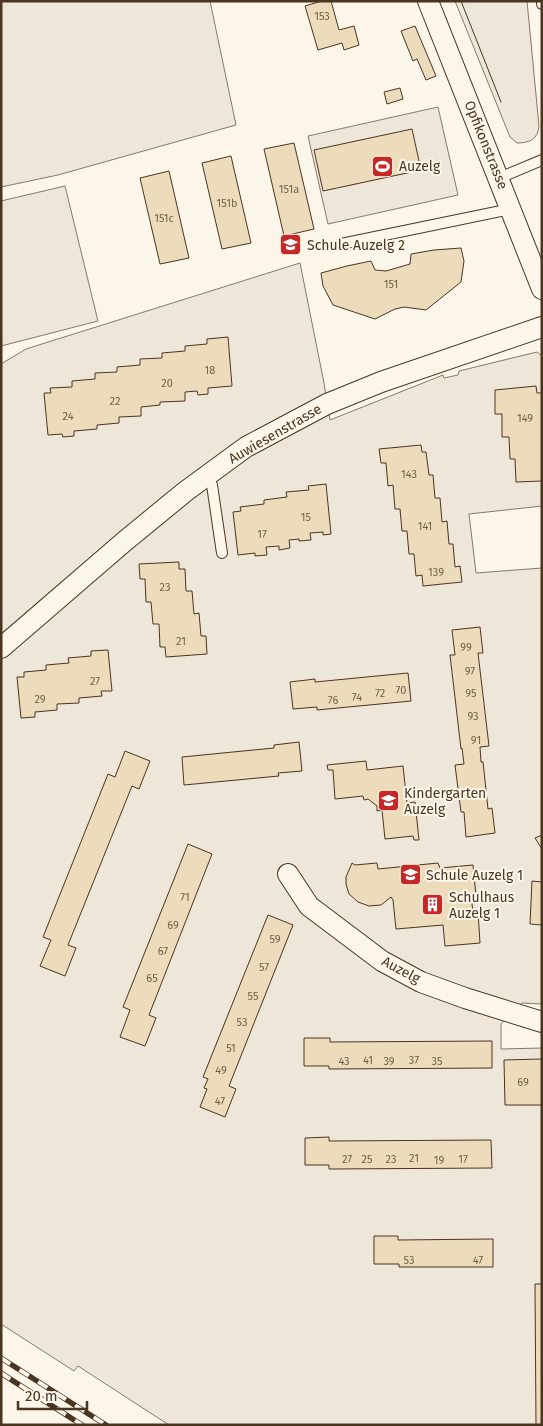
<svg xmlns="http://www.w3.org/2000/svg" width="543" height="1426" viewBox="0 0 543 1426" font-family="'Fira Sans',sans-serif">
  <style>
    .green { fill: #ede6d9; stroke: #887966 }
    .building { fill: #ecdcbc; stroke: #4a3520 }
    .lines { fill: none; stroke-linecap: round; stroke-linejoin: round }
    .service-casing { stroke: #4a3520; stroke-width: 12 }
    .minor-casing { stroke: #4a3520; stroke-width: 22 }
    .service { stroke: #fbf6e9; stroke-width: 10 }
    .minor { stroke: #fbf6e9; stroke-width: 20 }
    .tram { stroke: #4a3520; stroke-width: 1 }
    .rail-casing { stroke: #4a3520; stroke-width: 5.5 }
    .rail { stroke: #fbf6e9; stroke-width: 4; stroke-dasharray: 11; stroke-linecap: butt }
    .labels { text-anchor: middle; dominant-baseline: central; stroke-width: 4; stroke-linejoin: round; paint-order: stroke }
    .number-label { font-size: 11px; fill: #725f47 }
    .street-label { font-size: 14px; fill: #4a3520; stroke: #fbf6e9 }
    .poi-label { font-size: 14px; fill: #4a3520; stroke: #fbf6e9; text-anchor: start }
  </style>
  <rect width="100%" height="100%" fill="#fbf6e9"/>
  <g class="green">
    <path d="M1,1H210L236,125L58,175L1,187Z"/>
    <path d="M455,1H527L539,126C538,139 530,143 517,143L510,137Z"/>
    <path d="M438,107L458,195L328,224L308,136Z"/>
    <path d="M65,186L98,321L1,346V201Z"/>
    <path d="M300,263L324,383L330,420L443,375L444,378L458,375L459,371L537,352L542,356V506L469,514L476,573L542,568V1004L522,1003L501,1024V1049L542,1048V1425H169L78,1366L74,1371L1,1324V364L26,349Z"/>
  </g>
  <g class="building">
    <path d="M322,1H331L339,30L354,26L359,45L344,50L342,43L318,50L305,6Z"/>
    <path d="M415,26L436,76L426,80L417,59L413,61L401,31Z"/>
    <path d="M400,88L403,99L387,104L384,92Z"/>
    <path d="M412,129L421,170L323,191L314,150Z"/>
    <path d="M294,143L314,229L284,236L264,149Z"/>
    <path d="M231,156L251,243L222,249L202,163Z"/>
    <path d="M169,171L189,258L160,264L140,178Z"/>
    <path d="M461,248L464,261L461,282L426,310L404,307L395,309L375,319L333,305L323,286L321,273L347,266L371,261L375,270L386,271L410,264L411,254L434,250Z"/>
    <path d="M228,337L232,386L208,388V394L198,395L197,391L185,392V401L160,402V405L141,407V416L119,417V423L97,425V429L74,431V436L63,437L62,434L48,435L44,393H51L50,388L72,387V381L95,379V373L117,372V367L140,365V359L162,358V353L185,351V346L207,344V339Z"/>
    <path d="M536,386L537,393H542V481L516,482L515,459H510L509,437H502V414H495V390Z"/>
    <path d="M421,445L422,452H426L429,475H433L435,498H440L442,522L447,521L449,544H453L455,567L460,566L462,582L423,586L422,575L416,576L414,554H409L407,531H402L400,509H395L393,485L388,486L386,463H381L379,449Z"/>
    <path d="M326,484L331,534L323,535V532L310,533L311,540L299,541V539L289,540L290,548L279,550V546L266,547L267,555L255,556V553L238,555L233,512L241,511L240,507L264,504V500L287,497L286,492L309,490L308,486Z"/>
    <path d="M179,562V569H185L186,591H192L194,614L199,613L201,636H206L207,654L166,657L165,647H160L159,624H153L151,602H146L145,579H140L139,564Z"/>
    <path d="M480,627L483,653H478L489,746L480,747L481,762H483L488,809L492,808L495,833L466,837L464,812H461L455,765L464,764L462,748L461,749L450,655H455L452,630Z"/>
    <path d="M108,650L112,691H101L102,696L79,698V703L57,704V710L35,712V717L21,718L17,677H24V672L46,670V665L69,663L68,658L91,656V651Z"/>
    <path d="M408,673L411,701L317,710V707L293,709L290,682L315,679V682Z"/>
    <path d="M299,742L302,771L278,773L279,776L184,785L182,757L274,748V745Z"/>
    <path d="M125,751L150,761L139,789L132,786L68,945L76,948L65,976L40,966L51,940L43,937L108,774L115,777Z"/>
    <path d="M366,761L367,770L403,766L407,803L415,802L419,840H414L413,836L385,839L382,810L377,811V806L368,799L364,800L363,796L335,799L333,770H328L327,765Z"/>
    <path d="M542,835V849L535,838Z"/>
    <path d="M188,844L212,854L149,1015L156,1018L145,1046L120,1037L130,1010L123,1007Z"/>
    <path d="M352,863L355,865L377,863L378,869L438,863L440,868L473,865L476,896H471L473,912H478L480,943L445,946L443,925L396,929L393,900L391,897L381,905L369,906L358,902L349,894L346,884V877Z"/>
    <path d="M532,881L542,882V925L530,924Z"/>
    <path d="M268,915L293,925L229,1086L236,1089L225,1117L200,1107L207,1089L204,1088L208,1079L203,1077Z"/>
    <path d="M304,1038H330V1042L492,1041V1068L329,1069V1066H304Z"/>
    <path d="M542,1059V1105H505L504,1060Z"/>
    <path d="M329,1137V1141L491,1140L492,1168L329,1169V1165H305V1138Z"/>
    <path d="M374,1236H398V1240L493,1239V1267H399V1264H374Z"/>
    <path d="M535,1284H542V1425H536Z"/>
  </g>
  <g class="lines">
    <defs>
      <g id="service">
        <path d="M542,1V4"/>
        <path d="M499,178L542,160"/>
        <path d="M341,244L511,209"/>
        <path d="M206,477L212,485L222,553"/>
      </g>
      <g id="minor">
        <path d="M428,1L542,289"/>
        <path d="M1,648L125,541L186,491L246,447L327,404L381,382L542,327"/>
        <path d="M288,874L309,906L382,961L421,982L465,998L542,1022"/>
      </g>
    </defs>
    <use href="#service" class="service-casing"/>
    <use href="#minor" class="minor-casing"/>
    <use href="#service" class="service"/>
    <use href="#minor" class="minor"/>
    <path class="tram" d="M461,1L501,102"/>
    <defs>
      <g id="rail">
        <path d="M1,1358L106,1425"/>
        <path d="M1,1373L82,1425"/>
      </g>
    </defs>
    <use href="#rail" class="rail-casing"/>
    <use href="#rail" class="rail"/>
  </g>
  <defs>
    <symbol id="stadium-square" viewBox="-11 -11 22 22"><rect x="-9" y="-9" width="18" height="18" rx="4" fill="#c62828" stroke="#fbf6e9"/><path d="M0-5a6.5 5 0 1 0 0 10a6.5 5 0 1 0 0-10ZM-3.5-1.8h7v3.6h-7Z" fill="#fff"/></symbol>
    <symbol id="school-square" viewBox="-11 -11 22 22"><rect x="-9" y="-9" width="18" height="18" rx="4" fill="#c62828" stroke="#fbf6e9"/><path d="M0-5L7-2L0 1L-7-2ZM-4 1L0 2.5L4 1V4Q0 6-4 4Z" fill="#fff"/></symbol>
    <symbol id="building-square" viewBox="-11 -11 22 22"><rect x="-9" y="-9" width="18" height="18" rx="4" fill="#c62828" stroke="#fbf6e9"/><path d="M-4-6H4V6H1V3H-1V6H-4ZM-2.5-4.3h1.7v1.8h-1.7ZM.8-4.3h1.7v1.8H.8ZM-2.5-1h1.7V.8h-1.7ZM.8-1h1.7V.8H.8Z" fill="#fff"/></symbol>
  </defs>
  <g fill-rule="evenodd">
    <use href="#stadium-square" x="370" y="154" width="25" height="25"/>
    <use href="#school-square" x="278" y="232" width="25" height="25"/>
    <use href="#school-square" x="376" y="788" width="25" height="25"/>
    <use href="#school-square" x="398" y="862" width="25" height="25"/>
    <use href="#building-square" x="420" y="892" width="25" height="25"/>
  </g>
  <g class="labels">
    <g class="number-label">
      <text x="322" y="16">153</text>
      <text x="289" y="189">151a</text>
      <text x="227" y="203">151b</text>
      <text x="164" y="218">151c</text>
      <text x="391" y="284">151</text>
      <text x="210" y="370">18</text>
      <text x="167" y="383">20</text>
      <text x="115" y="401">22</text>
      <text x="68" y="416">24</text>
      <text x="525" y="418">149</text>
      <text x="409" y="474">143</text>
      <text x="306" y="517">15</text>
      <text x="425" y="526">141</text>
      <text x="262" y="534">17</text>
      <text x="436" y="572">139</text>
      <text x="165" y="587">23</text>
      <text x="181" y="641">21</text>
      <text x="466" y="647">99</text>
      <text x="470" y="671">97</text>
      <text x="95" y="681">27</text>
      <text x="401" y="690">70</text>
      <text x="380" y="693">72</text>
      <text x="471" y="693">95</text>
      <text x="357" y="697">74</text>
      <text x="40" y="699">29</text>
      <text x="333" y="700">76</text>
      <text x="473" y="716">93</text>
      <text x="476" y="740">91</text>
      <text x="185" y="897">71</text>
      <text x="173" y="925">69</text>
      <text x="275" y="939">59</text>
      <text x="163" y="951">67</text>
      <text x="264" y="967">57</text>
      <text x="152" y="978">65</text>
      <text x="253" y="996">55</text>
      <text x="242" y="1022">53</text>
      <text x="231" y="1048">51</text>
      <text x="368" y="1060">41</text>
      <text x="414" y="1060">37</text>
      <text x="344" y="1061">43</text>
      <text x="389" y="1061">39</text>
      <text x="437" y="1061">35</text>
      <text x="221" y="1070">49</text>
      <text x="523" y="1082">69</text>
      <text x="220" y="1101">47</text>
      <text x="414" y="1158">21</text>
      <text x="347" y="1159">27</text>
      <text x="367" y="1159">25</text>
      <text x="391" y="1159">23</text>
      <text x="463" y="1159">17</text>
      <text x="439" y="1160">19</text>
      <text x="409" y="1260">53</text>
      <text x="478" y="1260">47</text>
    </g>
    <g class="street-label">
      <text transform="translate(486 145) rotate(68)">Opfikonstrasse</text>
      <text transform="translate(275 434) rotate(-30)">Auwiesenstrasse</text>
      <text transform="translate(401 970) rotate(28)">Auzelg</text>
    </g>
    <g class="poi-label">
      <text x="399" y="166">Auzelg</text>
      <text x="307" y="245">Schule Auzelg 2</text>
      <text x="404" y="793">Kindergarten<tspan x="404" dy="16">Auzelg</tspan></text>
      <text x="426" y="875">Schule Auzelg 1</text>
      <text x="449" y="897">Schulhaus<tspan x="449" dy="16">Auzelg 1</tspan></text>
    </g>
  </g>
  <rect width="543" height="1426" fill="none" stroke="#4a3520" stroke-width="5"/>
  <path d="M18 1401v8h69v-8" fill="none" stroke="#4a3520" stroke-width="2.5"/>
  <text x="25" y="1401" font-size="15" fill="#4a3520" stroke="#fbf6e9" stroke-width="4" paint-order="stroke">20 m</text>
</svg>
